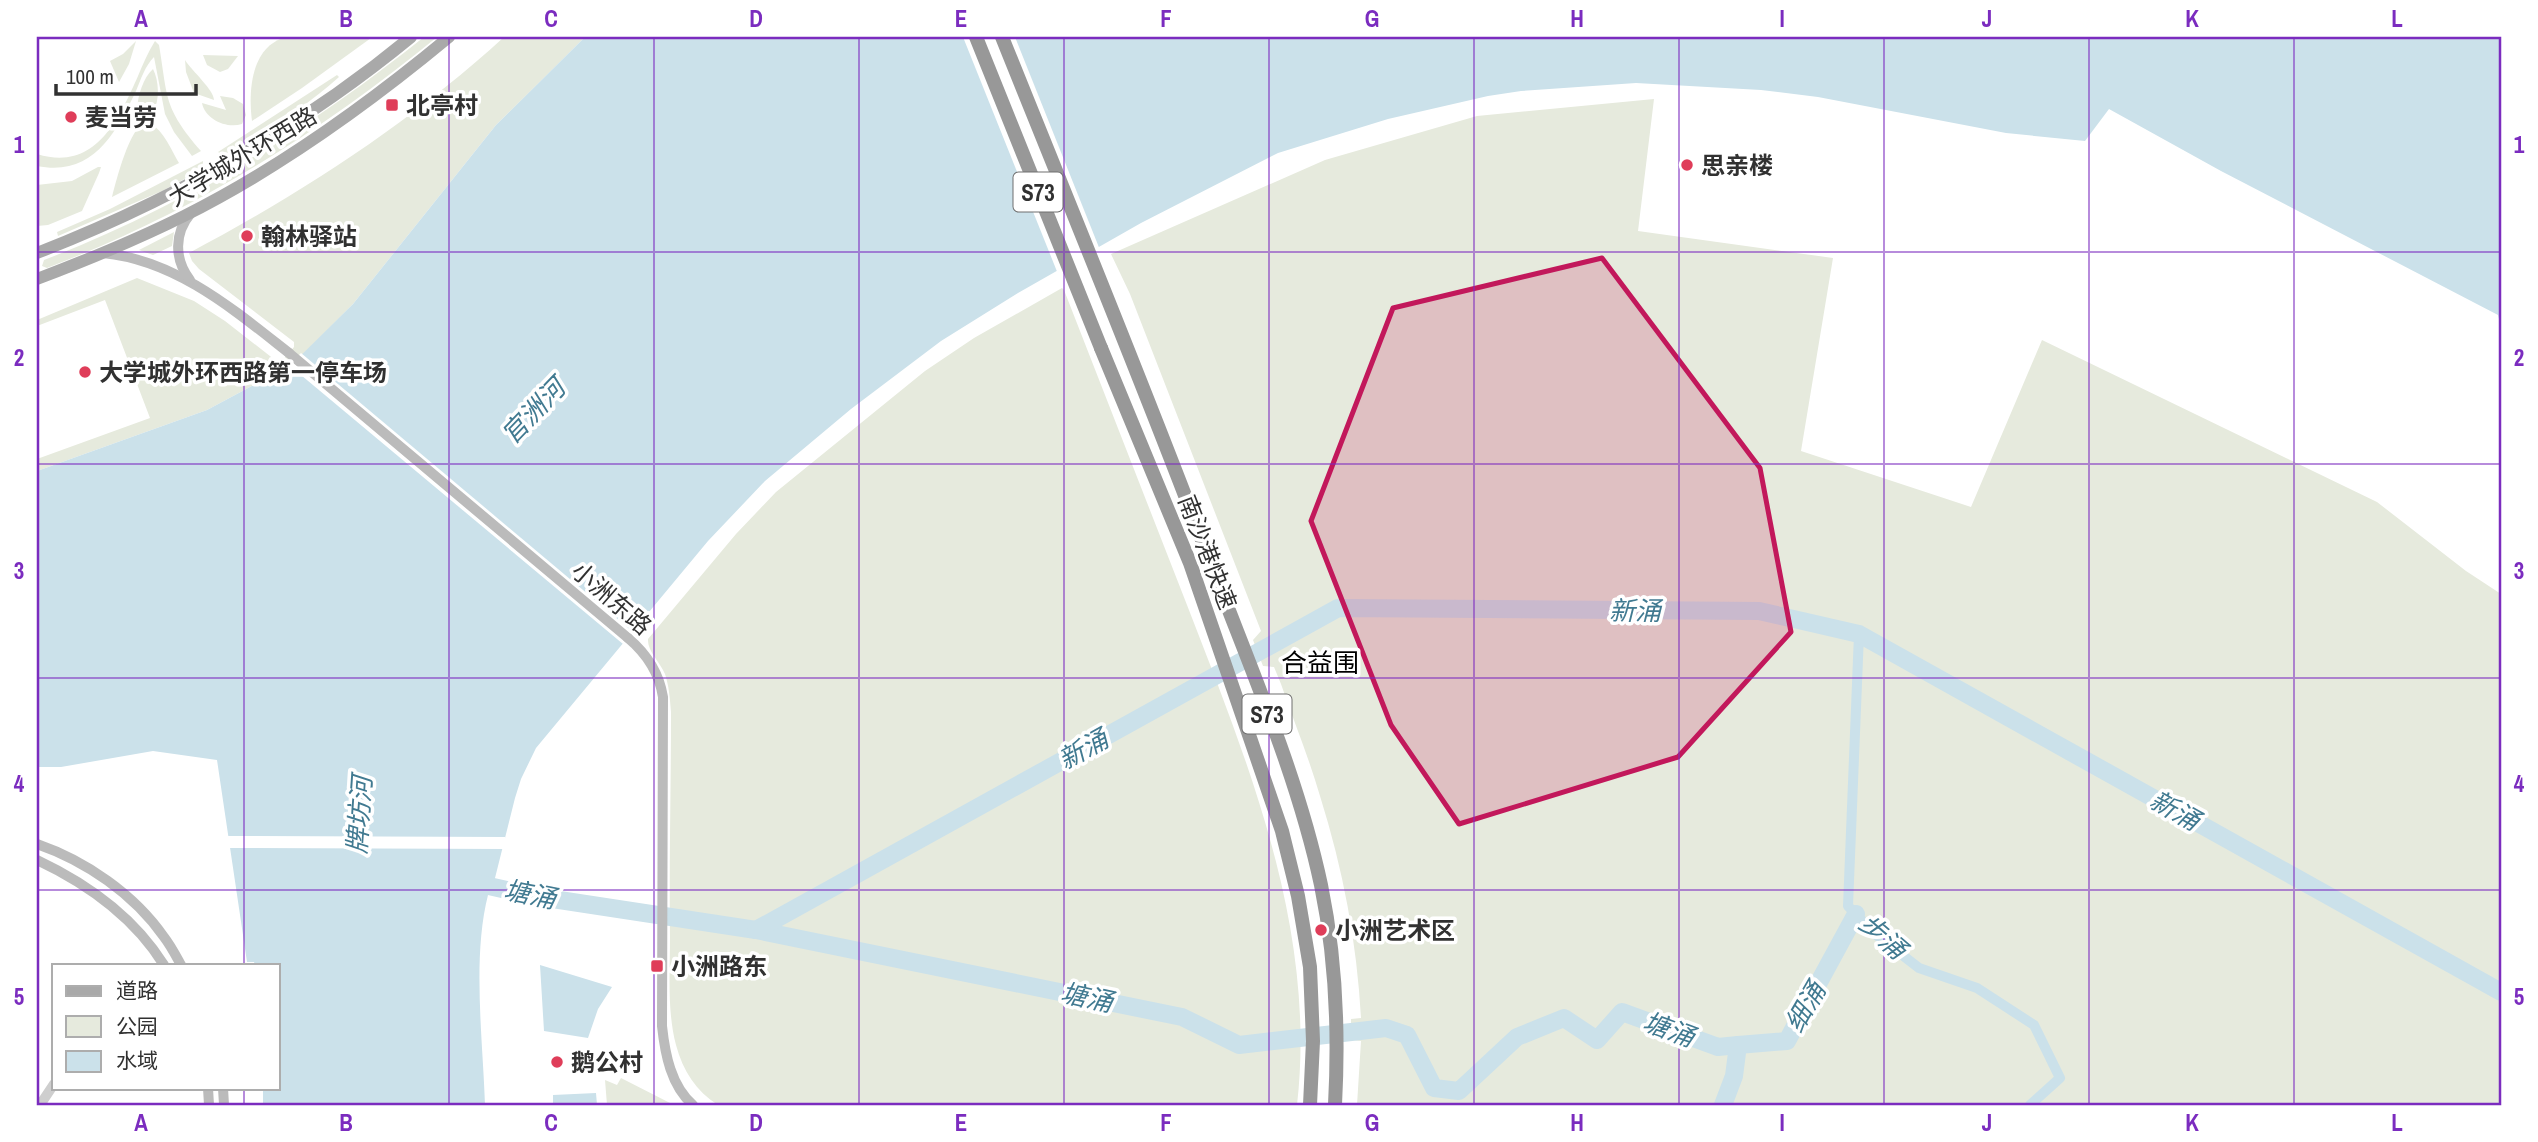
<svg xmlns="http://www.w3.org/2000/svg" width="2538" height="1142" viewBox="0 0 2538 1142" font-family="'Archivo Narrow','Noto Sans SC',sans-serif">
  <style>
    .green { fill: #e6eadd }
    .water { fill: #cbe1ea }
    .pier { fill: #fff }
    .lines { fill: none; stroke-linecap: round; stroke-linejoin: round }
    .canal { stroke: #cbe1ea; stroke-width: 10 }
    .river { stroke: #cbe1ea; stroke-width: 18 }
    .tertiary { stroke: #cecece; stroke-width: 10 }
    .secondary { stroke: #bbb; stroke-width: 10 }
    .primary { stroke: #a9a9a9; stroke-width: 12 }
    .motorway { stroke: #989898; stroke-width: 14 }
    .secondary-bridge { stroke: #bbb; stroke-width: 10 }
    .motorway-bridge { stroke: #989898; stroke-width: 14 }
    .marked { fill: #c2185b; fill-opacity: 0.2; stroke: #c2185b; stroke-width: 5; stroke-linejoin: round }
    .grid { fill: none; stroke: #7b2cbf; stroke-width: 2; stroke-opacity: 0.55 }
    .poi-dot { fill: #df3d59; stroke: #fff; stroke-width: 2.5 }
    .labels { text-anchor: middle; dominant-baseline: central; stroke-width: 7; stroke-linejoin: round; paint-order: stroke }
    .shield { fill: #fff; stroke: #6f6f6f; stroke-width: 2 }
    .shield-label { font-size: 23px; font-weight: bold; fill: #313131 }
    .poi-label { font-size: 24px; font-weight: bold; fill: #313131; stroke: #fff; text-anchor: start }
    .street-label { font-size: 24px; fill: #313131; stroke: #fff }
    .water-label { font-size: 26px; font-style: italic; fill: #417a91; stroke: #fff }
    .neighbourhood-label { font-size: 26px; fill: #000; stroke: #fff }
    .neatline { fill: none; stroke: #7b2cbf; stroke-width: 2.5 }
    .grid-label { font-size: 23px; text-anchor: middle; font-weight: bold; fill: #7b2cbf }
  </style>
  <rect width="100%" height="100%" fill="#fff"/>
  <g class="green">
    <path d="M287,37L371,38L302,88L252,121C248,91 251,45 287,37Z"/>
    <path d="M424,37H437C319,134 191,213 47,268L42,266L44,260C184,206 308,130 424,37Z"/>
    <path d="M504,37H585L496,125L353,304L285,373L274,382L265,379L207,410L37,471V459L150,418L105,300L37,326V320L137,278L194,301L225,321L275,360H283L294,347V342L199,269L192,261L189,253C302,193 410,123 504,37Z"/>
    <path d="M136,41L129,64L119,82L110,61L123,54Z"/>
    <path d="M155,41L159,45C168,98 163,107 201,151L192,156L174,132L165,114L154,57C145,66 141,79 136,91C115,135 92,177 37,166V154C95,172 118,121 138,76C143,64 148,52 155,41Z"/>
    <path d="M203,55L238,56L228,69L220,72L207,65Z"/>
    <path d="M185,60C192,71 214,90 214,100L194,93L186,72Z"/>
    <path d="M153,69C159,81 160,100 153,112L142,113L137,109C138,95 143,78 153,69Z"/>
    <path d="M337,75L339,77C304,108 265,133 225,157L218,152Z"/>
    <path d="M220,96L233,98L243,104L246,115L242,124C226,129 205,119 202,103L226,110Z"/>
    <path d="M1654,99L1638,231L1833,258L1801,451L1971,507L2042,340L2377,502L2466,571L2501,594V1105H1357L1361,1041L1351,1040V1019L1361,1018C1357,943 1343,869 1320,796C1309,758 1294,722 1281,684L1274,667L1263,666L1253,640L1261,631L1130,294L1111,254L1325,160L1477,116Z"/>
    <path d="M146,121C162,127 171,149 179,163L112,197C117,178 129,129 146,121Z"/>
    <path d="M203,161V169L162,191L58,236L57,232L110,209Z"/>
    <path d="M98,167H101L99,173L82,211L48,225L37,226V185L72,181Z"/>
    <path d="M174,232L172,246L153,255L139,250Z"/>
    <path d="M1062,288L1064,290C1105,395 1146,500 1187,605C1249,765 1317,930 1297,1105H718C696,1091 683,1071 676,1045C667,1011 670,973 670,938C669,863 671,788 671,712C670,699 669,686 665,674C660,662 647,651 648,639L736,534L776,492L925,371L974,338Z"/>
    <path d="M621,1078L672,1104L674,1105H607L605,1080L617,1085Z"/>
  </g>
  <g class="water">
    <path d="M585,37H2501V327L2498,315L2221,171L2109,109L2085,141L2006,133L1818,97L1761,90L1636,83L1521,91L1488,96L1388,119L1278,153L1141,223L1018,293L941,341L851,409L765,481L708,541L536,748L521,779L515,798L493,886L512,896L494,893L488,895C472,958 483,1041 485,1105H263V1088H278V965H255L254,962H247L217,760L153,751L61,767H37V471L207,410L265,379L274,382L353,304L496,125Z"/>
    <path d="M540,965L612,987L598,1009L588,1038L544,1031Z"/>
    <path d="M596,1093L597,1105H553V1095Z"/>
  </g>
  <g class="pier">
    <path d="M963,37H1015L1100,250L1058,274Z"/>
    <path d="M301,353L633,632L623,644L289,365Z"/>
    <path d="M225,836L505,837V849L226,848Z"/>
  </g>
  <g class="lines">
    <path class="canal" d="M1859,634L1848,906L1875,934L1919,968L1977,988L2034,1025L2060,1078L2030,1105"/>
    <g class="river">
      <path d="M471,882L533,896L756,930L1182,1017L1239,1045L1386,1028L1407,1035L1434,1088L1459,1091L1517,1037L1564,1018L1597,1040L1622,1012L1718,1047L1738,1045"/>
      <path d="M756,930L1338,608L1759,611L1859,634L2501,992"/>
      <path d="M1723,1105L1734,1076L1738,1045L1787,1041L1856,914"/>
    </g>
    <path class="tertiary" d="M40,1105L54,1084"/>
    <g class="secondary">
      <path d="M103,253C176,260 233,309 289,353"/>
      <path d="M190,280C174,259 174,233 191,213"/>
      <path d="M628,638C647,654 659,672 663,697L662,1026C665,1054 671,1086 693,1105"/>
      <path d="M37,844C86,861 134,894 164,937C171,946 176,956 181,965"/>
      <path d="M37,860C88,884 134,917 164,965"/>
      <path d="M208,1088L209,1105"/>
      <path d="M223,1088L224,1105"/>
    </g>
    <g class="primary">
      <path d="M37,253C173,200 298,130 411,37"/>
      <path d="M37,279C87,260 136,240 184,216C280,168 367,105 449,37"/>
    </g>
    <g class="motorway">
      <path d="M1002,37C1073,214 1146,390 1213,569C1252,672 1298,777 1321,885C1336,958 1339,1031 1335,1105"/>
      <path d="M1101,348L1190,563L1282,831L1298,896L1310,967L1313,1041L1310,1105"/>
    </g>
    <path class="secondary-bridge" d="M289,353L628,638"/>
    <path class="motorway-bridge" d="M976,37L1101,348"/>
  </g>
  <path class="marked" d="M1602,258L1760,468L1791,632L1678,757L1459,824L1391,725L1311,521L1393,308Z"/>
  <path class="grid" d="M244,37V965M449,37V1105M654,37V1105M859,37V1105M1064,37V1105M1269,37V1105M1474,37V1105M1679,37V1105M1884,37V1105M2089,37V1105M2294,37V1105M37,252H2501M37,464H2501M37,678H2501M37,890H2501M244,1088V1105"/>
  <g class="poi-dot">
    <rect x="385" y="98" width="14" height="14" rx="3.5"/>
    <circle cx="71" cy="117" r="7"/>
    <circle cx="1687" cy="165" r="7"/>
    <circle cx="247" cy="236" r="7"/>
    <circle cx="85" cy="372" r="7"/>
    <circle cx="1321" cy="930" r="7"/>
    <rect x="650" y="959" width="14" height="14" rx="3.5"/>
    <circle cx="557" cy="1062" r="7"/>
  </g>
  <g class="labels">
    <g class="shield">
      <rect x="1013.5" y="172.5" width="49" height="39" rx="5"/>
      <rect x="1242.5" y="694.5" width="49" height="39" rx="5"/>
    </g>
    <g class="shield-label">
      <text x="1038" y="192">S73</text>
      <text x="1267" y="714">S73</text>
    </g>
    <g class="poi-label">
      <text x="406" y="105">北亭村</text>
      <text x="85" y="117">麦当劳</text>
      <text x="1701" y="165">思亲楼</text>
      <text x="261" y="236">翰林驿站</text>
      <text x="99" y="372">大学城外环西路第一停车场</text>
      <text x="1335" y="930">小洲艺术区</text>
      <text x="671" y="966">小洲路东</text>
      <text x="571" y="1062">鹅公村</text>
    </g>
    <g class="street-label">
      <text transform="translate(242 156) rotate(-31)">大学城外环西路</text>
      <text transform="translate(1208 552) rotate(69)">南沙港快速</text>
      <text transform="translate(612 598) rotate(41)">小洲东路</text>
    </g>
    <g class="water-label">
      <text transform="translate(533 411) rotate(-46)">官洲河</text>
      <text x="1635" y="610">新涌</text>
      <text transform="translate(1083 749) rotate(-29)">新涌</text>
      <text transform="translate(2175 810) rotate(29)">新涌</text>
      <text transform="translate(359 815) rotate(-86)">牌坊河</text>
      <text transform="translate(530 894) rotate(11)">塘涌</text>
      <text transform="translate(1883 936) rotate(41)">步涌</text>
      <text transform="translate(1087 997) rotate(12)">塘涌</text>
      <text transform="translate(1805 1007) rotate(-60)">细涌</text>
      <text transform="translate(1669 1029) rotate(20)">塘涌</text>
    </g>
    <g class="neighbourhood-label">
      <text x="1320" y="662">合益围</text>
    </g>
  </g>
  <rect width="2538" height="1142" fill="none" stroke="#ffffff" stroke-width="77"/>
  <rect x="52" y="964" width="228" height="126" fill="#ffffff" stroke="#adadad" stroke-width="2"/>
  <rect x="66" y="986" width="35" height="10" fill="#a9a9a9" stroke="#adadad" stroke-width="2"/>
  <text x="116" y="998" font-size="21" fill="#313131">道路</text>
  <rect x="66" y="1016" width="35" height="21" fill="#e6eadd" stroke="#adadad" stroke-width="2"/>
  <text x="116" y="1034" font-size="21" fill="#313131">公园</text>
  <rect x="66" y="1051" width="35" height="21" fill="#cbe1ea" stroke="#adadad" stroke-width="2"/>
  <text x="116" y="1068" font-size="21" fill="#313131">水域</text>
  <path d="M56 84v10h140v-10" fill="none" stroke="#313131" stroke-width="3.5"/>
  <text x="66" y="84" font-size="21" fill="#313131" stroke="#ffffff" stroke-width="5" paint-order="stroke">100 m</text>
  <rect x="38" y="38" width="2462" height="1066" class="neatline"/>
  <g class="grid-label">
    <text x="141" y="27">A</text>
    <text x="346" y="27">B</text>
    <text x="551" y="27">C</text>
    <text x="756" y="27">D</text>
    <text x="961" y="27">E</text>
    <text x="1166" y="27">F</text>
    <text x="1372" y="27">G</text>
    <text x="1577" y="27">H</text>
    <text x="1782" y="27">I</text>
    <text x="1987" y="27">J</text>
    <text x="2192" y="27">K</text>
    <text x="2397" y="27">L</text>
    <text x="19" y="153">1</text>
    <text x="2519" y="153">1</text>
    <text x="19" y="366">2</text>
    <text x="2519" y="366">2</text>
    <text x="19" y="579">3</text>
    <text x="2519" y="579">3</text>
    <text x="19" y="792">4</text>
    <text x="2519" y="792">4</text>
    <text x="19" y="1005">5</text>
    <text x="2519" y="1005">5</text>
    <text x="141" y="1131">A</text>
    <text x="346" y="1131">B</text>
    <text x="551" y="1131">C</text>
    <text x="756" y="1131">D</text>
    <text x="961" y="1131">E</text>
    <text x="1166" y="1131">F</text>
    <text x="1372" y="1131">G</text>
    <text x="1577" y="1131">H</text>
    <text x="1782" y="1131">I</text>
    <text x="1987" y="1131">J</text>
    <text x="2192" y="1131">K</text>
    <text x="2397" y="1131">L</text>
  </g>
</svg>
